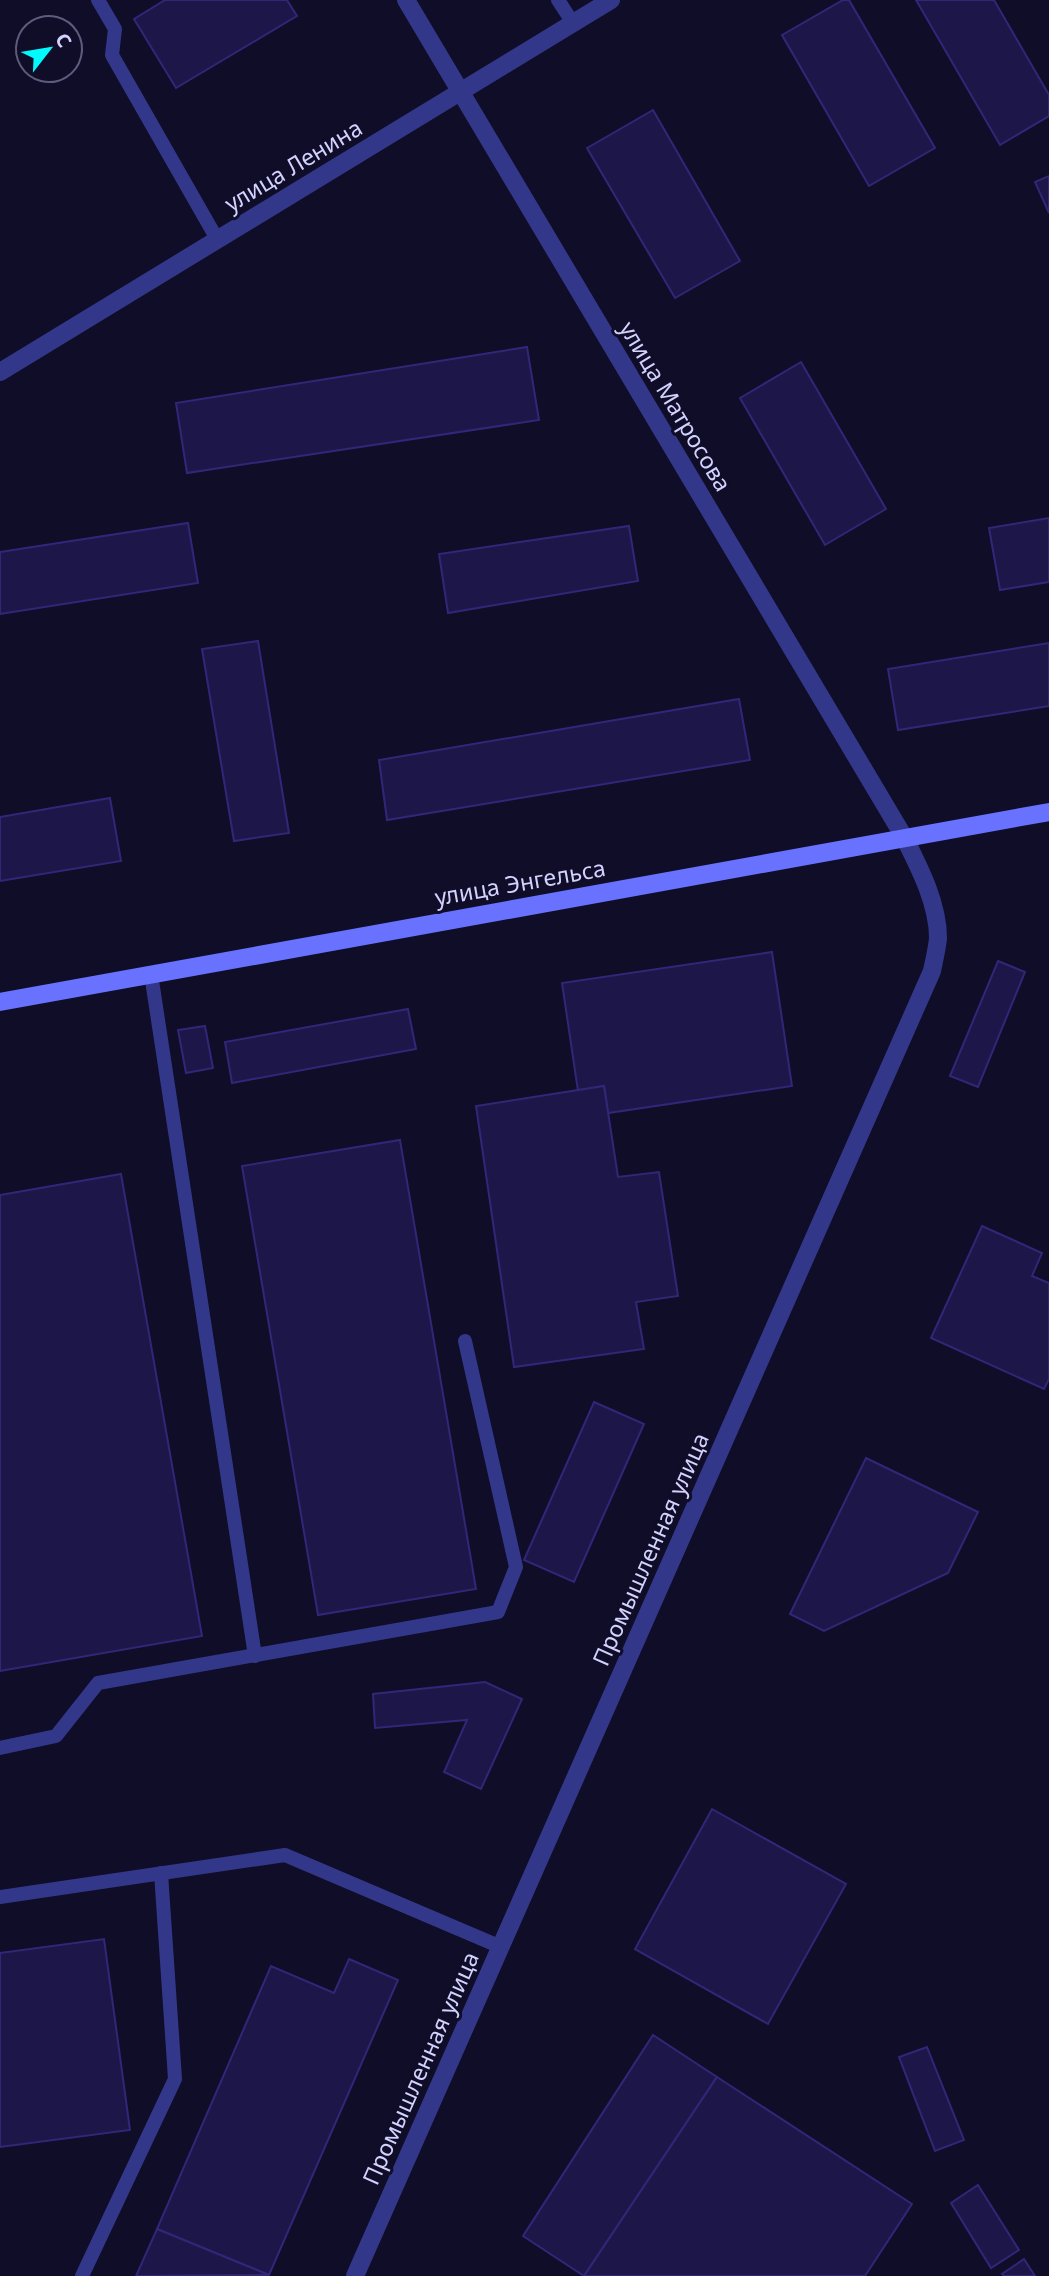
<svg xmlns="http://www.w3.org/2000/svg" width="1049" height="2276" viewBox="0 0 1049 2276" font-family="'Noto Sans',sans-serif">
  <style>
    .building { fill: #1d1749; stroke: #302778; stroke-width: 2 }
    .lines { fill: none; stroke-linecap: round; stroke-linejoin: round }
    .service { stroke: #33378a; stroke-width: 14 }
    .minor { stroke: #33378a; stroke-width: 18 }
    .tertiary { stroke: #33378a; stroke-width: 18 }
    .secondary { stroke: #6972ff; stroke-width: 18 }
    .labels { text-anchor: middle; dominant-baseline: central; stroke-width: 6; stroke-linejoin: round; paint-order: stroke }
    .street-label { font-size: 23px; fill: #d3d2ff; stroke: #0f0d27 }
  </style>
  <rect width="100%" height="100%" fill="#0f0d27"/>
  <g class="building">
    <path d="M165,0H287L297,16L176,88L134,19Z"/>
    <path d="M843,0H849L935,148L869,186L782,35Z"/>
    <path d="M916,0H994L1049,95V116L1000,145Z"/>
    <path d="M653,110L740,261L675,298L587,148Z"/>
    <path d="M1049,176V213L1035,182Z"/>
    <path d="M527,347L539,420L187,473L176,403Z"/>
    <path d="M801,362L886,509L825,545L740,398Z"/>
    <path d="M1049,518V582L1000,590L989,528Z"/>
    <path d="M188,523L198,583L0,614V552Z"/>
    <path d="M629,526L638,581L448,613L439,554Z"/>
    <path d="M258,641L289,833L234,841L202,649Z"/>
    <path d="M1049,643V706L898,730L888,669Z"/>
    <path d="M739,699L750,760L387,820L379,760Z"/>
    <path d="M110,798L121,861L0,881V817Z"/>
    <path d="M772,952L792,1086L608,1113L604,1086L578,1091L562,983Z"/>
    <path d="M998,961L1025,972L978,1087L950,1076Z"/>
    <path d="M408,1009L416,1049L232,1083L225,1042Z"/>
    <path d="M205,1026L213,1068L186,1073L178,1030Z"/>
    <path d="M604,1086L618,1177L659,1172L678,1296L636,1302L644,1349L514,1367L476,1106Z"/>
    <path d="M400,1140L476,1589L318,1615L242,1166Z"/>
    <path d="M121,1174L202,1636L0,1671V1195Z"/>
    <path d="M982,1226L1042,1253L1032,1276L1049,1283V1379L1044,1389L931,1338Z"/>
    <path d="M594,1402L644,1424L574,1582L524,1560Z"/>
    <path d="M866,1458L978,1512L948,1573L824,1631L790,1614Z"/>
    <path d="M485,1682L522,1699L481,1789L444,1772L467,1720L375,1728L373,1694Z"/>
    <path d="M712,1809L846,1884L768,2024L635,1949Z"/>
    <path d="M104,1939L130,2130L0,2147V1953Z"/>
    <path d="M349,1959L398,1980L269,2275L157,2229L271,1966L334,1993Z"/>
    <path d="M653,2035L717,2077L584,2276L523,2236Z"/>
    <path d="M927,2047L964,2140L935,2151L899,2057Z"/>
    <path d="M717,2077L912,2204L865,2276H584Z"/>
    <path d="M978,2185L1019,2250L991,2268L951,2203Z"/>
    <path d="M157,2229L269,2275L136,2276Z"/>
    <path d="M1024,2259L1035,2276H1004L1002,2274Z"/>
  </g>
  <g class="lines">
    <g class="service">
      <path d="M98,0L115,29L112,55L217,239"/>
      <path d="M558,0L573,23"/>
      <path d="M151,974L255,1656"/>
      <path d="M0,1748L56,1736L98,1683L498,1612L516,1567L465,1341"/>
      <path d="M0,1897L285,1855L501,1947"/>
      <path d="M82,2276L175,2079L161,1873"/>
    </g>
    <path class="minor" d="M406,0L904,837"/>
    <g class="tertiary">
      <path d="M0,372L611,0"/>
      <path d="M355,2276L932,971C934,961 937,949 938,938C938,903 919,867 904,837"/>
    </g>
    <path class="secondary" d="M0,1002L1049,812"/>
  </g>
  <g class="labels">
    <g class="street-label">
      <text transform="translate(293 165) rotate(-31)">улица Ленина</text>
      <text transform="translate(676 406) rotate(59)">улица Матросова</text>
      <text transform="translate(520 882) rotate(-10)">улица Энгельса</text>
      <text transform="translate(650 1549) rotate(-66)">Промышленная улица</text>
      <text transform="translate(420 2068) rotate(-66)">Промышленная улица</text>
    </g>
  </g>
  <g transform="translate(49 49) rotate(59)"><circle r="33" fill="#0f0d27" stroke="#5d5c7d" stroke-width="2"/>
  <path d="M0-5L12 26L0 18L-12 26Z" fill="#00fafd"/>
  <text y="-10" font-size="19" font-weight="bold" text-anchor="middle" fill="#d3d2ff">С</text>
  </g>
</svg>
